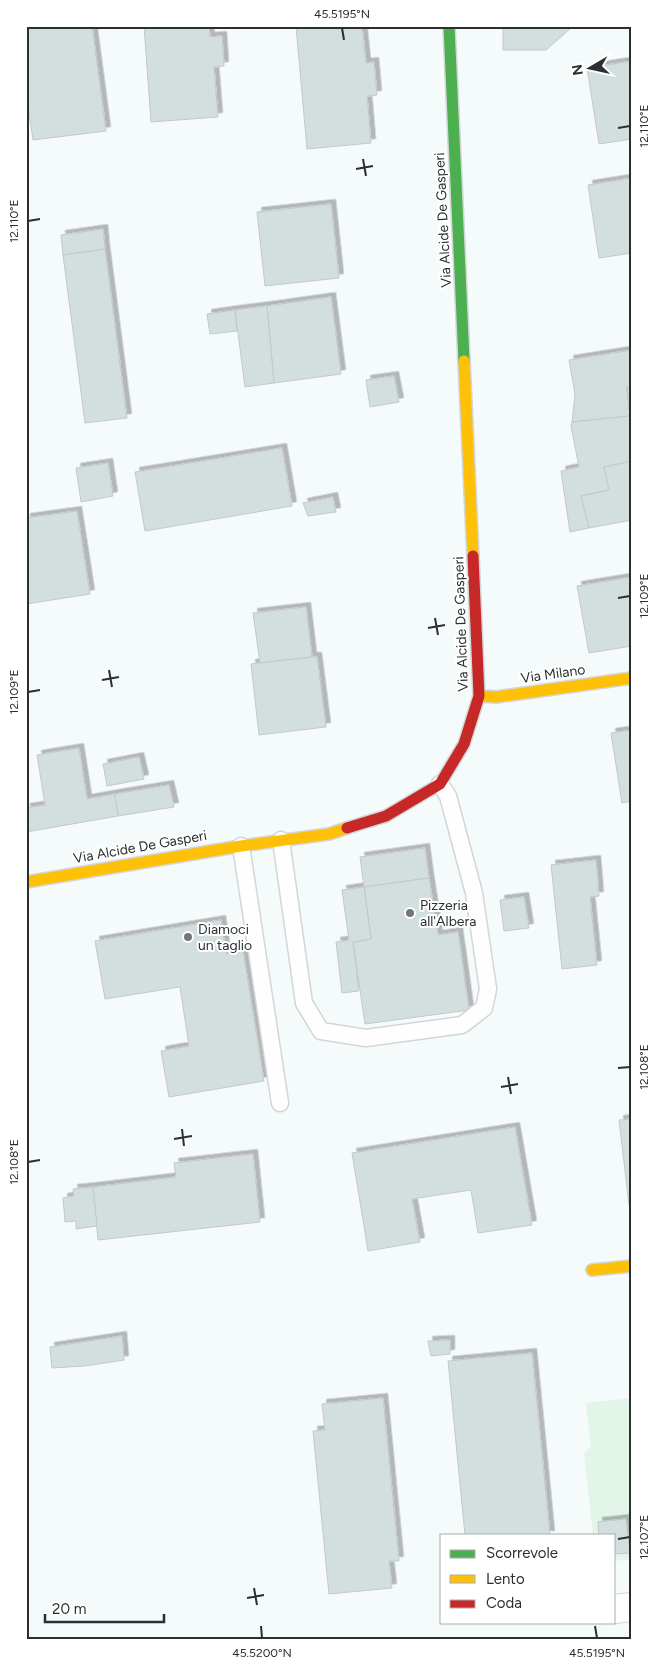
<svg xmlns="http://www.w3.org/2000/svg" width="658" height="1666" viewBox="0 0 658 1666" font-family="Figtree,sans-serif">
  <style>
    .park { fill: #e2f5e9 }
    .building { fill: #d3dfde; stroke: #c4c8c8; filter: url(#shadow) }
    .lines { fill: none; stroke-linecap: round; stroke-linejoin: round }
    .lane-casing { stroke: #d2d6d7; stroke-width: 19 }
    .street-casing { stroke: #d2d6d7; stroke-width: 30 }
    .fast-casing { stroke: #d2d6d7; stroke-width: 14 }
    .slow-casing { stroke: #d2d6d7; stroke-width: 14 }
    .jam-casing { stroke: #d2d6d7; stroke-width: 14 }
    .lane { stroke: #fefefe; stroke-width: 16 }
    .street { stroke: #fefefe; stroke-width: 28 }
    .fast { stroke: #4caf50; stroke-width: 11 }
    .slow { stroke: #ffc107; stroke-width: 11 }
    .jam { stroke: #c62828; stroke-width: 11 }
    .ticks { fill: none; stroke: #2b2f30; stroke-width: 2 }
    .poi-dot { fill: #727677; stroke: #fff; stroke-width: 2 }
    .labels { text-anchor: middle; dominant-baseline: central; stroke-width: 4; stroke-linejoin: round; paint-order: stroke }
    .street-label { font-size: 14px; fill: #2b2f30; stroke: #fff }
    .poi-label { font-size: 14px; fill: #2b2f30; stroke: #fff; text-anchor: start }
    .neatline { fill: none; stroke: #2b2f30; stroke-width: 2 }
    .ticks-label { font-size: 12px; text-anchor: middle; fill: #2b2f30 }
  </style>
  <defs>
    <filter id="shadow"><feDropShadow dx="4.5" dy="-4.5" stdDeviation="0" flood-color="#0004"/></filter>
  </defs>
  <rect width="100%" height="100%" fill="#f5fafb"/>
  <path class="park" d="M632,1398V1559L614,1561V1535H593L584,1453L591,1446L586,1403Z"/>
  <g class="building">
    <path d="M26,26H92L106,131L33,140L26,92Z"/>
    <path d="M144,26H209L210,37L222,36L224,66L214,67L218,117L151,122Z"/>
    <path d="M362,26L366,63L374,62L377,95L367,96L371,143L307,149L296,27Z"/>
    <path d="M503,26H573L546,50H503Z"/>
    <path d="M632,61V139L599,144L587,68Z"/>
    <path d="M632,178V253L599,258L588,185Z"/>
    <path d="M331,204L339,278L265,286L257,212Z"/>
    <path d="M103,229L105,249L63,255L61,235Z"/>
    <path d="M105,249L127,418L85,423L63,255Z"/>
    <path d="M331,297L341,374L274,383L267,306Z"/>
    <path d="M267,306L274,383L245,387L235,310Z"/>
    <path d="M235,310L237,331L210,334L207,314Z"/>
    <path d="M632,350V386L627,387L630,416L572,422L575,394L569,360Z"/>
    <path d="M394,376L399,402L370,407L366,380Z"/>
    <path d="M632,386V461L604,467L609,490L581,496L589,528L570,532L561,471L579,467L571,426L572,422L630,416L627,387Z"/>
    <path d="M282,448L292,506L145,531L135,472Z"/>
    <path d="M632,461V520L589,528L581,496L609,490L604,467Z"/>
    <path d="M108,463L113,496L81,502L76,468Z"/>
    <path d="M333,497L336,512L308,516L303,503Z"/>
    <path d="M77,511L90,594L26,604V518Z"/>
    <path d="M632,577V646L589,653L577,586Z"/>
    <path d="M306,607L312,657L260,663L253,613Z"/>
    <path d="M312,657H317L326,727L259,735L251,664Z"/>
    <path d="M632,730V801L622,803L611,733Z"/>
    <path d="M79,748L87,799L115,794L118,816L26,832V808L45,805L37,755Z"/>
    <path d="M139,757L144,779L107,786L103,764Z"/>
    <path d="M169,785L174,807L118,816L115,794Z"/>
    <path d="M425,848L429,878L364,887L360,857Z"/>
    <path d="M596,860L599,896L590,897L597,965L562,969L551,865Z"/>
    <path d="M429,878L438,935L458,932L469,1010L365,1024L353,942L371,939L364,887Z"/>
    <path d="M364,887L371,939L353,942L359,991L342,993L336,942L349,940L342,890Z"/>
    <path d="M524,897L529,928L504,931L500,900Z"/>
    <path d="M221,920L226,954L243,951L264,1081L169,1097L161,1051L189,1046L180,987L105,999L95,941Z"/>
    <path d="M632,1119V1204L629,1205L619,1120Z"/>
    <path d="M515,1127L532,1225L478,1233L471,1190L412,1199L420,1242L368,1251L352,1153Z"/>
    <path d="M253,1154L260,1222L98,1240L93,1187L176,1177L174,1163Z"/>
    <path d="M93,1187L97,1226L76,1229V1221L65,1222L63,1198L74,1196L73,1189Z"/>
    <path d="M122,1336L124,1360L85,1366L52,1368L50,1347Z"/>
    <path d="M450,1340V1354L431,1356L428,1341Z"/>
    <path d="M532,1353L550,1535H465L448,1361Z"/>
    <path d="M383,1398L399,1561H389L392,1588L329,1594L313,1431L325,1430L322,1404Z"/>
    <path d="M626,1519L630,1553L614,1554V1535H599L598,1522Z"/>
  </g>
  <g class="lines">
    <defs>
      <g id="lane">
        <path d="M281,840L304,1003L321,1031L366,1038L462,1025L484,1008L488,989L474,893L448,796L440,784"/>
        <path d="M241,846L280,1103"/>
      </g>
      <path id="street" d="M614,1609L632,1607"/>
      <path id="fast" d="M449,26L464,361"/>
      <g id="slow">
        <path d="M464,361L473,556"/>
        <path d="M479,696L496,697L632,678"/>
        <path d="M26,882L241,846L329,834L347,828"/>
        <path d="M592,1270L632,1266"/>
      </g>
      <path id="jam" d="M347,828L386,816L440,784L464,744L479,696L473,556"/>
    </defs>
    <use href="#lane" class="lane-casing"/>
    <use href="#street" class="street-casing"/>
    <use href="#fast" class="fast-casing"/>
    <use href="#slow" class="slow-casing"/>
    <use href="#jam" class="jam-casing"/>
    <use href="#lane" class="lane"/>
    <use href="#street" class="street"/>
    <use href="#fast" class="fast"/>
    <use href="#slow" class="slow"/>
    <use href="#jam" class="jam"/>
  </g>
  <path class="ticks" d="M342,28L344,40M618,128L630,126M363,159L366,176M356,169L373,166M28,221L40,219M618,598L630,596M435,618L438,635M428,628L445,625M109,670L112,687M102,680L119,677M28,692L40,690M618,1068L630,1067M508,1077L511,1094M501,1087L518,1084M182,1129L184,1146M174,1139L192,1136M28,1162L40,1160M618,1539L630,1537M254,1588L257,1605M247,1598L264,1595M261,1626L262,1638M595,1626L597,1638"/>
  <g class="poi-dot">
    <circle cx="410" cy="913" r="5"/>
    <circle cx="188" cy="937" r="5"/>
  </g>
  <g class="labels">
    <g class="street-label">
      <text transform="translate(443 220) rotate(-93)">Via Alcide De Gasperi</text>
      <text transform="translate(461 624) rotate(-92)">Via Alcide De Gasperi</text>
      <text transform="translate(553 674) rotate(-8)">Via Milano</text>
      <text transform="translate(140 847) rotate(-10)">Via Alcide De Gasperi</text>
    </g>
    <g class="poi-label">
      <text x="420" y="905">Pizzeria<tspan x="420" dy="16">all'Albera</tspan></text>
      <text x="198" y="929">Diamoci<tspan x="198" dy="16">un taglio</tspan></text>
    </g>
  </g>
  <rect width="658" height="1666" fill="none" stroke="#ffffff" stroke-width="55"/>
  <rect x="440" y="1534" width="175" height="90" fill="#ffffff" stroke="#aaacac"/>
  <rect x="450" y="1550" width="25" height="8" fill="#4caf50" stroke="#aaacac"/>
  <text x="486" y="1558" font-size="15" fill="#2b2f30">Scorrevole</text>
  <rect x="450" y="1575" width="25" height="8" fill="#ffc107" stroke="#aaacac"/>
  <text x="486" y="1584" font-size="15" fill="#2b2f30">Lento</text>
  <rect x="450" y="1600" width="25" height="8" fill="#c62828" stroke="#aaacac"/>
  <text x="486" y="1608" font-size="15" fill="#2b2f30">Coda</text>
  <g transform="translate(590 68) rotate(261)" stroke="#ffffff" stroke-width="4" paint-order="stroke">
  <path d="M0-4L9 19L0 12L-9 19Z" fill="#2b2f30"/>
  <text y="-8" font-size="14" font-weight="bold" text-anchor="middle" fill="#2b2f30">N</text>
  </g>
  <path d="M45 1614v8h119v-8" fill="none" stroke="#2b2f30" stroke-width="2.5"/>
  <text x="52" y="1614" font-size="15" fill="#2b2f30" stroke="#ffffff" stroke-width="4" paint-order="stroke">20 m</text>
  <rect x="28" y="28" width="602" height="1610" class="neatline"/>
  <g class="ticks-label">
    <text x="342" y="18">45.5195°N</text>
    <text transform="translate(644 126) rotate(-90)" y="4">12.110°E</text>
    <text transform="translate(14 221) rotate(-90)" y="4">12.110°E</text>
    <text transform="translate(644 596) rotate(-90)" y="4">12.109°E</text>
    <text transform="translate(14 692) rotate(-90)" y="4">12.109°E</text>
    <text transform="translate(644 1067) rotate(-90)" y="4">12.108°E</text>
    <text transform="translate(14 1162) rotate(-90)" y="4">12.108°E</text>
    <text transform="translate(644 1537) rotate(-90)" y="4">12.107°E</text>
    <text x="262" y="1657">45.5200°N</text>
    <text x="597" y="1657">45.5195°N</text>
  </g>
</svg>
